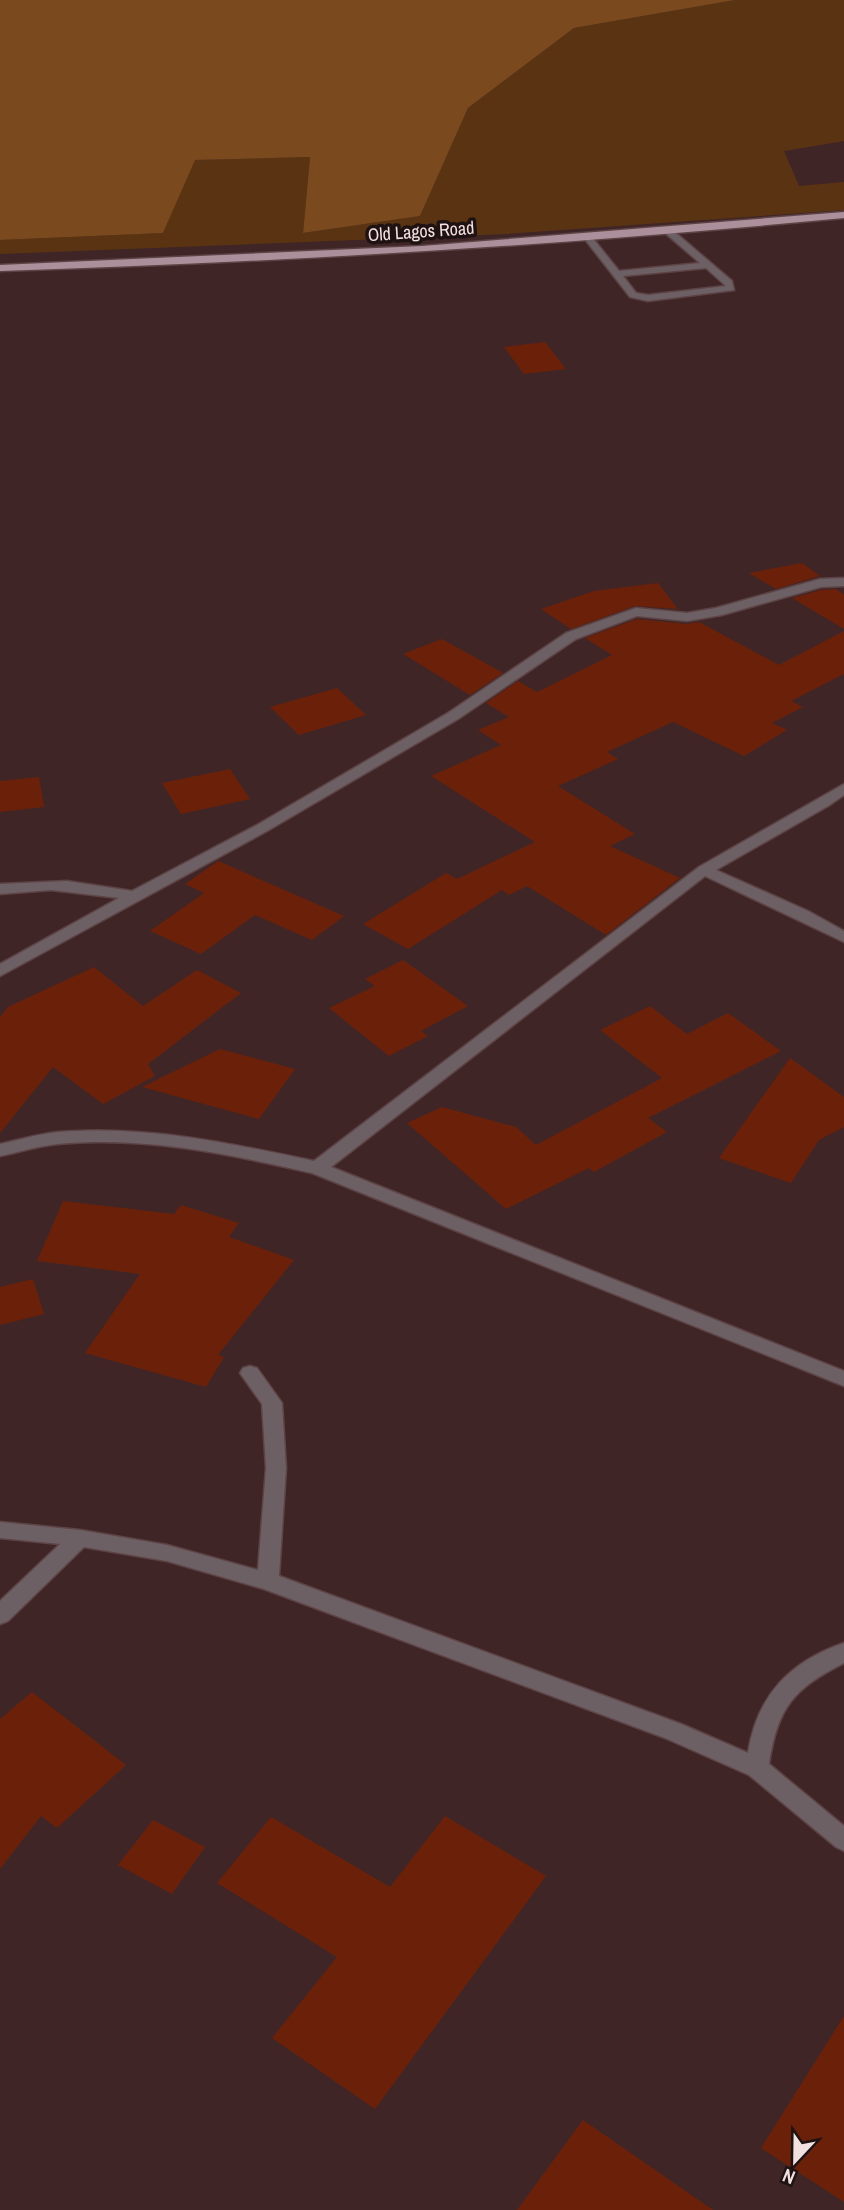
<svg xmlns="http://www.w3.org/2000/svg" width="844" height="2210" viewBox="0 0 844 2210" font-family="'Archivo Narrow',sans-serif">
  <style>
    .green { fill: #5a3412 }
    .forest { fill: #7a491d }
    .building { fill: #6b2109 }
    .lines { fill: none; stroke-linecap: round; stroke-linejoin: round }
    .service-casing { stroke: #5d4345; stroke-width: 3 }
    .minor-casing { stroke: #5d4345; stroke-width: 3 }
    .primary-casing { stroke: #5d4345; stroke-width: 3 }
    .service { fill: #6d6065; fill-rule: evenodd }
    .minor { fill: #6d6065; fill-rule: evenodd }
    .primary { fill: #ab909b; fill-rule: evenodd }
    .labels { text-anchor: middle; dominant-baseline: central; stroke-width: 7; stroke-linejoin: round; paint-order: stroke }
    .far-street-label { font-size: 18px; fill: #f3e0e1; stroke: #1f1213 }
  </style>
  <rect width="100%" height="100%" fill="#402527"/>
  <path class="green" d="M735,0H844V141L784,151L799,186L844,182V210L506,234L0,254V240L163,233L194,160L310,157L303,233L420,216L468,108L574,28Z"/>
  <path class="forest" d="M0,0H735L574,28L468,108L420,216L303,233L310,157L195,160L163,233L0,240Z"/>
  <g class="building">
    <path d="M545,342L566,369L524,374L504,347Z"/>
    <path d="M802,563L820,576L776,589L749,573Z"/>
    <path d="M658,583L678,609L635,606L571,629L541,609L594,591Z"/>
    <path d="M836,589L844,595V629L792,598L821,590Z"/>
    <path d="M637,619L687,624L699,622L779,665L844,631V674L791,701L803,707L772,723L787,730L744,756L673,722L607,752L618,759L558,786L635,834L610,846L680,878L606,935L527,886L509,895L502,890L408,949L363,924L446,873L457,879L535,842L431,776L501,745L478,730L509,717L486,703L518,681L537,692L612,655L585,638Z"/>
    <path d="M442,639L503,673L470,695L403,654Z"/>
    <path d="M337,688L366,715L299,735L270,707Z"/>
    <path d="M230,769L250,799L181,814L162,783Z"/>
    <path d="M39,777L44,807L0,812V781Z"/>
    <path d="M218,861L344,916L312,940L255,915L201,954L150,931L204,893L185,884Z"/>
    <path d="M403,960L468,1006L421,1031L428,1036L389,1056L329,1008L375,986L365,979Z"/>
    <path d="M94,967L143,1006L197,970L241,993L148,1064L155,1076L103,1104L53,1067L0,1133V1017L8,1007Z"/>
    <path d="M650,1006L687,1034L728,1013L781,1051L648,1118L667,1132L594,1172L589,1168L506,1209L407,1123L442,1107L516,1127L536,1145L662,1078L600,1030Z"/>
    <path d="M220,1049L295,1069L259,1119L142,1087Z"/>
    <path d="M790,1058L844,1097V1127L819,1140L791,1183L719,1158Z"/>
    <path d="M63,1201L174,1214L181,1205L239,1223L229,1237L294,1260L218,1355L224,1357L206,1387L85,1353L140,1274L37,1261Z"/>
    <path d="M33,1279L44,1314L0,1325V1287Z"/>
    <path d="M32,1692L126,1765L57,1828L41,1816L0,1869V1719Z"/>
    <path d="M445,1816L546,1876L375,2109L272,2038L337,1957L217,1883L271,1817L390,1887Z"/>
    <path d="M153,1820L205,1847L172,1894L118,1865Z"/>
    <path d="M844,2016V2202L761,2148Z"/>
    <path d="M583,2120L713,2210H517Z"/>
  </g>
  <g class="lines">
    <defs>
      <path id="service" d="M664,228H670L732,281L734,290L648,301L630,297L584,238L591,236L619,271L700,263L664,232ZM706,268L726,286L648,295L636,293L623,276Z"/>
      <g id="minor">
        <path d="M844,578V586L821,587L722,615L687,621L637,616L576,639L458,719L267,831L0,976V964L119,898L51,890L0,894V884L67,881L132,891L257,825L448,713L566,633L636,608L687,613L716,608L820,579Z"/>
        <path d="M844,784V795L828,806L716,870L808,911L844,931V942L705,876L331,1167L844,1371V1386L312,1173C229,1154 143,1136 58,1144C38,1146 19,1152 0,1156V1144C19,1140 38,1134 58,1132C144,1125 230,1143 314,1161L699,867Z"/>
        <path d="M250,1366L257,1368L282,1403L286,1468L279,1576L681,1724L748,1753C757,1696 789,1662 844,1643V1663C793,1689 778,1707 769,1764L844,1826V1851L836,1847L749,1775L665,1738L264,1589L167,1561L84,1547L8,1621L0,1624V1601L60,1544L0,1538V1522L80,1530L167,1545L258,1570L266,1468L262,1404L240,1373L243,1368Z"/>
      </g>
      <path id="primary" d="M844,212V218C563,245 282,262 0,271V265L422,246Z"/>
    </defs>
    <use href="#service" class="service-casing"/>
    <use href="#minor" class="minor-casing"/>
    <use href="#primary" class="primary-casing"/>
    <use href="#service" class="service"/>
    <use href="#minor" class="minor"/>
    <use href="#primary" class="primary"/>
  </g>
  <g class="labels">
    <g class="far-street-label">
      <text transform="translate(421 231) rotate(-4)">Old Lagos Road</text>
    </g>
  </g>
  <g transform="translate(795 2161) rotate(202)" stroke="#1f1213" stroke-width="5" paint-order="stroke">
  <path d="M0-5L12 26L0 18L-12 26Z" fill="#f3e0e1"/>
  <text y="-10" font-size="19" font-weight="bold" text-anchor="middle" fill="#f3e0e1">N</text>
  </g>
</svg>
